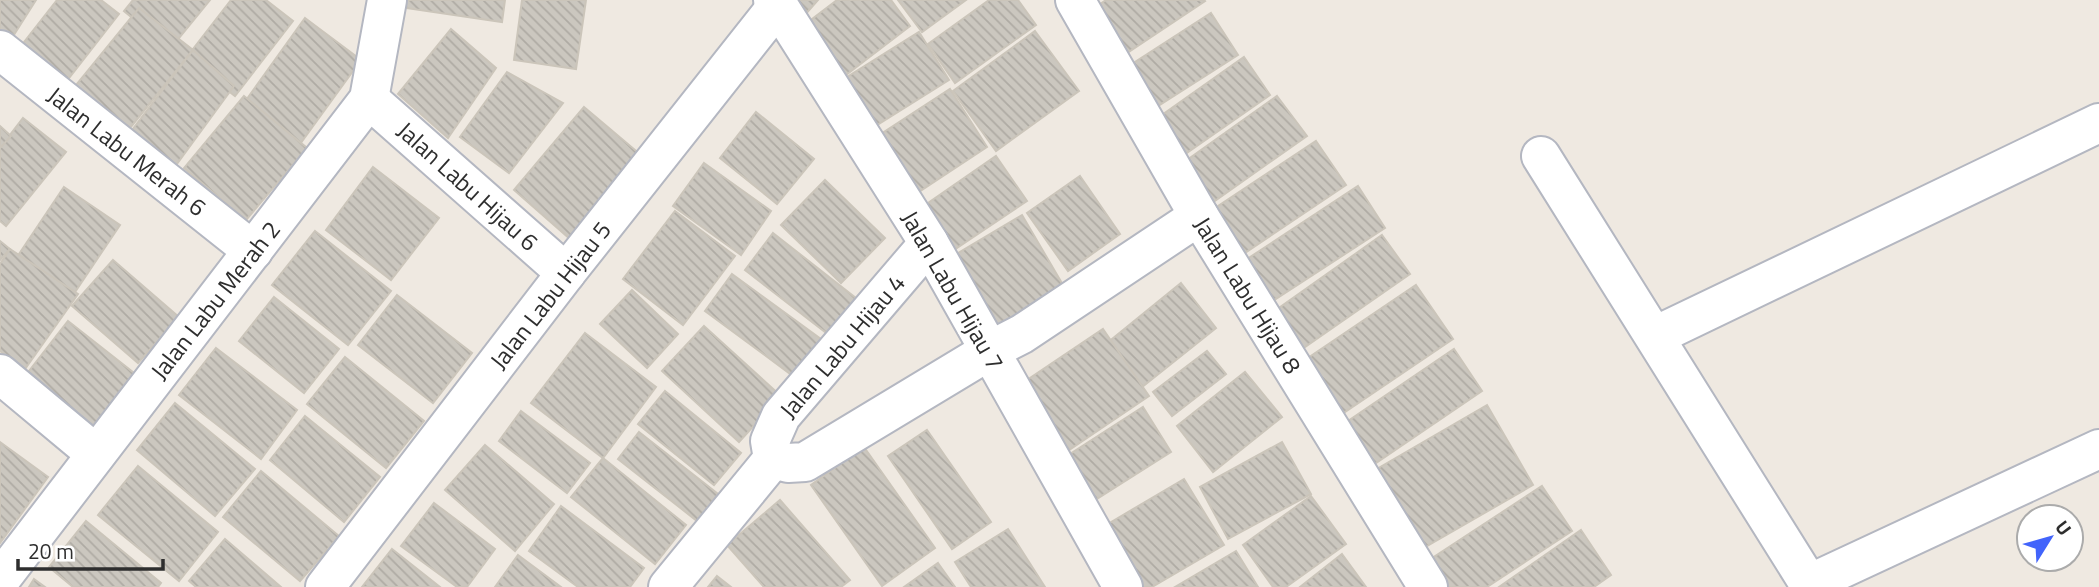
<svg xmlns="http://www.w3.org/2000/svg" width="2099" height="587" viewBox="0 0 2099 587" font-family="'Titillium Web',sans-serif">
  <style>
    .building { fill: url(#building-back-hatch); stroke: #cbc5ba; stroke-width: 2 }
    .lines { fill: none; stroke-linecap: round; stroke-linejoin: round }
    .minor-casing { stroke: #b4b7c1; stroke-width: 42 }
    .minor { stroke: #fff; stroke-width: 38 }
    .labels { text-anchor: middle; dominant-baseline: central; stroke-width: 5; stroke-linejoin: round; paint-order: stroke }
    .street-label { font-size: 24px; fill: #2e2e2e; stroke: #fff }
  </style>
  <defs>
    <pattern id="building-back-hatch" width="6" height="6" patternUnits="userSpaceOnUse" patternTransform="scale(1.75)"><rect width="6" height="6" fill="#cbc7bf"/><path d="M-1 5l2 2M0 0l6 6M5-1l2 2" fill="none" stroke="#afaba4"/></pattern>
  </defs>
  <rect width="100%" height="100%" fill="#efe9e1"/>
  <g class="building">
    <path d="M0,0H36L12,38L0,31Z"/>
    <path d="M57,0H101L119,14L62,87L17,51Z"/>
    <path d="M133,0H210L170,49L124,11Z"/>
    <path d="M231,0H266L293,21L235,96L186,58Z"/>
    <path d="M400,0H505L502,22L399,7Z"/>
    <path d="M522,0H586L576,69L514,60Z"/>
    <path d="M784,0H818L803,17Z"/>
    <path d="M837,0H891L910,26L838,81L799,29Z"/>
    <path d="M898,0H966L922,32Z"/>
    <path d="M989,0H1018L1036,25L955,83L928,44Z"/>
    <path d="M1106,0H1204L1205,1L1121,57L1090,11Z"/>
    <path d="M139,8L193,50L130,128L76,85Z"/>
    <path d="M1211,13L1238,55L1147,113L1121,71Z"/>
    <path d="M305,18L361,60L300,144L244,103Z"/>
    <path d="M451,29L496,68L448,138L398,94Z"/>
    <path d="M1035,31L1079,91L996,151L953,91Z"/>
    <path d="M919,32L949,80L869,130L839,82Z"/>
    <path d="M193,50L234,86L171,172L126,138Z"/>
    <path d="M1244,57L1270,95L1178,159L1152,122Z"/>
    <path d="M507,72L563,103L509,173L460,137Z"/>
    <path d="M950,89L987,147L905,201L867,143Z"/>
    <path d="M244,96L307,148L246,220L184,168Z"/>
    <path d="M1277,96L1307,136L1209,205L1180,165Z"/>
    <path d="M584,107L641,155L570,239L514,190Z"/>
    <path d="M756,112L814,159L777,204L720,158Z"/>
    <path d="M23,118L66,152L6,226L0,221V148Z"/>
    <path d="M0,126L11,136L0,148Z"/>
    <path d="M1316,141L1346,185L1236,259L1206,214Z"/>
    <path d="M996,156L1027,201L945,256L915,212Z"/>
    <path d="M704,163L771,211L741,255L673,206Z"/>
    <path d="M373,167L439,218L391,280L326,230Z"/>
    <path d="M1080,176L1120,234L1068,271L1027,213Z"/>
    <path d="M825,180L885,238L841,283L781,225Z"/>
    <path d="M1358,186L1385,228L1262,308L1235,267Z"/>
    <path d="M64,187L120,225L71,298L15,260Z"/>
    <path d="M675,211L735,256L683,325L623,279Z"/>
    <path d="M1022,215L1070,297L990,344L943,262Z"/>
    <path d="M315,231L391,291L348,345L272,285Z"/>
    <path d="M773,233L866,306L838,342L745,270Z"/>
    <path d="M1382,235L1410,274L1292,356L1266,317Z"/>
    <path d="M0,241L10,249L0,260Z"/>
    <path d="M10,249L78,294L25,369L0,351V264Z"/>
    <path d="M113,260L179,317L138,363L72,306Z"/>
    <path d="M732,274L825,342L797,379L705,311Z"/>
    <path d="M1181,283L1216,328L1142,387L1106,344Z"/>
    <path d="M1416,285L1453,339L1336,418L1299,364Z"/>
    <path d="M632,290L678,334L647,368L600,324Z"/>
    <path d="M397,295L472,353L433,403L358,345Z"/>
    <path d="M274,297L339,349L304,393L239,341Z"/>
    <path d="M68,321L134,373L88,433L22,380Z"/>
    <path d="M704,326L781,396L739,442L662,371Z"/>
    <path d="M1103,329L1149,396L1069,450L1024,382Z"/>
    <path d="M585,333L656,387L603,458L531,403Z"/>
    <path d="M216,348L297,410L261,459L179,395Z"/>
    <path d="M1454,349L1482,391L1373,465L1345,423Z"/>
    <path d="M1207,351L1226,374L1172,416L1153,392Z"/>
    <path d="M345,357L424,421L386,468L307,404Z"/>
    <path d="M1245,372L1282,417L1213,472L1177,426Z"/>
    <path d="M665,391L741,453L714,485L638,424Z"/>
    <path d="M175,403L255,469L215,516L137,450Z"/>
    <path d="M1487,405L1533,485L1422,549L1375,470Z"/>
    <path d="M1143,407L1171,452L1084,507L1056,463Z"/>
    <path d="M521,411L590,463L567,493L499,441Z"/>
    <path d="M305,416L380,477L344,522L270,460Z"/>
    <path d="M927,430L991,522L952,549L888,456Z"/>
    <path d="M639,432L718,494L697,521L618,459Z"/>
    <path d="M0,442L48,477L0,543Z"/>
    <path d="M1282,442L1311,494L1228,539L1200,487Z"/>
    <path d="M485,445L554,504L515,551L445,490Z"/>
    <path d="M864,447L935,548L882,586L811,485Z"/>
    <path d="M603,458L686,525L655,564L571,497Z"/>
    <path d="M138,466L218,532L179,581L98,515Z"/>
    <path d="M261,471L339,536L300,581L223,517Z"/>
    <path d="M1184,479L1224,545L1152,587H1136L1101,528Z"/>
    <path d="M1542,486L1572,531L1487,587H1434L1420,566Z"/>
    <path d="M1311,496L1346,544L1286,587H1273L1243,545Z"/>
    <path d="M780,500L850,580L841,587H764L727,545Z"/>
    <path d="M434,503L495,549L467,587H457L401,546Z"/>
    <path d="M561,506L644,568L630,587H578L529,551Z"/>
    <path d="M86,521L161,583L158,587H73L49,567Z"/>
    <path d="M1008,529L1045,587H971L955,562Z"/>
    <path d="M1581,530L1611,575L1594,587H1499Z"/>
    <path d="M225,539L281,587H196L189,581Z"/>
    <path d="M392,549L440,587H362Z"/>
    <path d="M1236,551L1258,587H1175Z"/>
    <path d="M1342,554L1366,587H1300Z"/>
    <path d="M518,555L561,587H495Z"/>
    <path d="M938,563L955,587H904Z"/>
    <path d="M717,576L731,587H708Z"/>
    <path d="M34,579L45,587H29Z"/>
  </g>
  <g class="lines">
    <defs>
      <g id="minor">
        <path d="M773,0L778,5L929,243L1123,587"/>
        <path d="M1075,0L1199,216L1428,587"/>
        <path d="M0,50L253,251"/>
        <path d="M369,99L566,273"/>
        <path d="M1541,156L1811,587"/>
        <path d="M1655,336L2099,123"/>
        <path d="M0,374L96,454"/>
        <path d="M773,459L788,463L805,462L989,351L1022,334L1199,216"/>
        <path d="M0,580L369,99L387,0"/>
        <path d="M1809,584L2099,449"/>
        <path d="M325,587L566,273L778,5"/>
        <path d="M668,587L773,459L770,441L781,416L929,243"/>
      </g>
    </defs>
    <use href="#minor" class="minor-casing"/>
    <use href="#minor" class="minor"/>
  </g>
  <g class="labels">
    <g class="street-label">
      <text transform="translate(127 151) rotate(38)">Jalan Labu Merah 6</text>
      <text transform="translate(468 186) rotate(42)">Jalan Labu Hijau 6</text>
      <text transform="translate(953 290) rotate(60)">Jalan Labu Hijau 7</text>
      <text transform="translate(550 295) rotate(-52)">Jalan Labu Hijau 5</text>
      <text transform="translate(1248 295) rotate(58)">Jalan Labu Hijau 8</text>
      <text transform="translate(215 300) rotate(-52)">Jalan Labu Merah 2</text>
      <text transform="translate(842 346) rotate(-50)">Jalan Labu Hijau 4</text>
    </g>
  </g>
  <g transform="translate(2050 538) rotate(53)"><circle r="33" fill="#ffffff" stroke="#ababab" stroke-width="2"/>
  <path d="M0-5L12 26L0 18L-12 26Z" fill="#4264fb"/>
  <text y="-10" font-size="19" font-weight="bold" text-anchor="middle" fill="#2e2e2e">U</text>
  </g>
  <path d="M18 559v10h145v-10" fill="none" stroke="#2e2e2e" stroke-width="3.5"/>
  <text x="28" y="559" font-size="21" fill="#2e2e2e" stroke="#ffffff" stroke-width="5" paint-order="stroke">20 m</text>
</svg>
